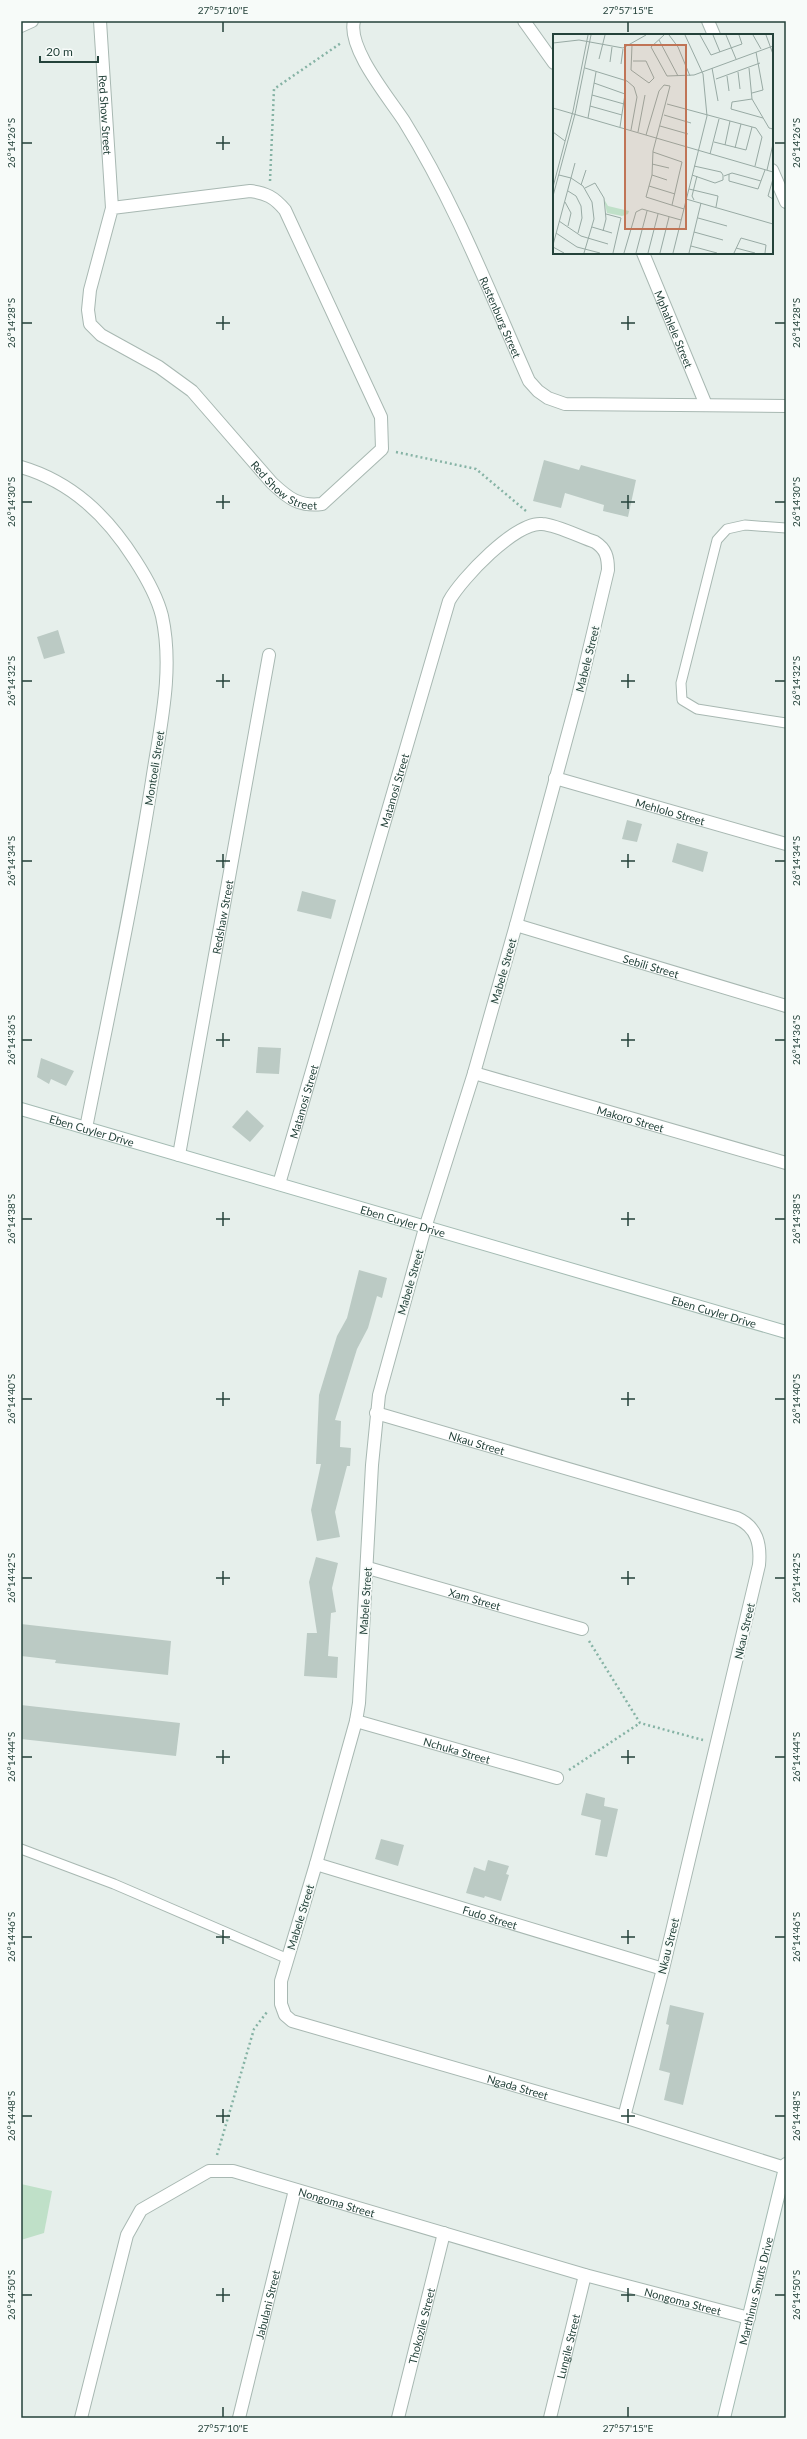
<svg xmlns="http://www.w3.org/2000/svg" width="807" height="2439" viewBox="0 0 807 2439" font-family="Lato,sans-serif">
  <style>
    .green { fill: #bfe0c8 }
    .building { fill: #bbcac4 }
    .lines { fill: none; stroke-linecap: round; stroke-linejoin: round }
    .lane-casing { stroke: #a8b8b2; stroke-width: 11 }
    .street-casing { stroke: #a8b8b2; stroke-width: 14 }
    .secondary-casing { stroke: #a4bbb3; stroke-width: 14 }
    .path { stroke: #86b3a5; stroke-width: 2.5; stroke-dasharray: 2 3; stroke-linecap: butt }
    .lane { stroke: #fff; stroke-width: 9 }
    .street { stroke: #fff; stroke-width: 12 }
    .secondary { stroke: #fff; stroke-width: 12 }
    .ticks { fill: none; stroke: #24423a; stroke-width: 1.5 }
    .labels { text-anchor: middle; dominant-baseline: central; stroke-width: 3.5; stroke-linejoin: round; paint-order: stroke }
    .street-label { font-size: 11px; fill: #24423a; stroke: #f7fbf9 }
    .inset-road { fill: none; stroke: #98aaa4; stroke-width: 1 }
    .view { fill: #c07456; fill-opacity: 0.15; stroke: #c07456; stroke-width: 2 }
    .inset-edge { fill: none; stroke: #24423a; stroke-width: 2 }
    .neatline { fill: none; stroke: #24423a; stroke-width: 1.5 }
    .ticks-label { font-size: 10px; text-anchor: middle; fill: #24423a }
  </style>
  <rect width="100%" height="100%" fill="#e6efeb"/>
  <path class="green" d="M21,2184L52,2191L44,2233L21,2240Z"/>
  <g class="building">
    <path d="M544,460L579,470L581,465L636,480L628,517L603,511L604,505L565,493L561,508L533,501Z"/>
    <path d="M58,630L65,653L44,659L37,637Z"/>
    <path d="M627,820L642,824L637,842L622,839Z"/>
    <path d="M677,843L708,852L703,872L672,862Z"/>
    <path d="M302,891L336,900L331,919L297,911Z"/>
    <path d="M258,1047L281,1048L279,1074L256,1073Z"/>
    <path d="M41,1058L74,1071L66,1086L51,1079L49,1084L37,1077Z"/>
    <path d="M247,1110L264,1126L250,1142L232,1127Z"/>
    <path d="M359,1270L387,1278L382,1298L377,1296L368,1328L357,1349L335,1420L341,1421L340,1447L351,1448L350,1466H347L335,1512L340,1537L317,1541L311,1510L321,1464H316L319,1395L337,1336L347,1318Z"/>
    <path d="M316,1557L338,1563L332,1588L336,1612L331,1613L328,1656L338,1657L337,1678L304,1676L307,1633H317L309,1582Z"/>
    <path d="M21,1624L171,1641L168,1675L55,1663L56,1660L21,1656Z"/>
    <path d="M21,1705L180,1723L176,1756L21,1739Z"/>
    <path d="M586,1793L605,1798L604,1806L618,1809L607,1857L595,1855L601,1820L581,1815Z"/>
    <path d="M381,1839L404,1845L398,1866L375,1859Z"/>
    <path d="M488,1860L509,1866L506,1874L509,1875L501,1901L485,1896L484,1898L466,1893L474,1867L485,1871Z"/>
    <path d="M670,2005L704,2013L683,2105L664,2100L670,2073L659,2070L669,2025L666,2024Z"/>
  </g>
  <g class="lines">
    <defs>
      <g id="lane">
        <path d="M786,528L745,525L727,529L717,540L681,683L682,700L697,709L786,723"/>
        <path d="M21,1849L114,1884L288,1959"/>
      </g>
      <g id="street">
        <path id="s1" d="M100,21L112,208L90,290L88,310L90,324L101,335L159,367L192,391L272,483C288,498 299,507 322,504L382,449L381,417L285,210C274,197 266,193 250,191L112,208"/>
        <path id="s2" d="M354,21C347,48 389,98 404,121C455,203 490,293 529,381L538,391L548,398L565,404L786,406"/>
        <path d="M524,21L554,63"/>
        <path d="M708,21L714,35"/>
        <path d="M21,26L32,21"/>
        <path d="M772,170L786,202"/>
        <path id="s3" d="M643,253L706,405"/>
        <path d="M21,467C72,482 107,516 135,560C146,577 157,596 162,616C174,671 160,727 152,781C134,897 109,1012 86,1128"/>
        <path id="s4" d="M555,778L786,844"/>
        <path id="s5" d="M516,925L786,1006"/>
        <path id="s6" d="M474,1073L786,1163"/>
        <path id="s7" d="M179,1155L269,655"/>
        <path id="s8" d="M279,1184L449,601C461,579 516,521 542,524C557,525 580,537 595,542C606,549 608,557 608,570L578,696L516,925L474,1073L425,1228L379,1395L372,1465L359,1703L356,1721L316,1864L281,1981V2004L285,2015L292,2021L624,2117L785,2168"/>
        <path id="s9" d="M376,1413L737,1518C757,1527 761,1544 759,1565L663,1969L624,2117"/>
        <path id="s10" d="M368,1568L582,1629"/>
        <path id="s11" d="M356,1721L557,1778"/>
        <path id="s12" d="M316,1864L663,1969"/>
        <path id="s13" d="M81,2418L127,2235L141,2210L209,2171H233L585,2275L749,2318"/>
        <path id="s14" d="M239,2418L295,2190"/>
        <path id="s15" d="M398,2418L444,2233"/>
        <path id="s16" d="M550,2418L585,2275"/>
      </g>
      <g id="secondary">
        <path id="s17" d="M21,1109L786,1332"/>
        <path id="s18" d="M724,2418L786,2164"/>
      </g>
    </defs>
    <use href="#lane" class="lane-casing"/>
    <use href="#street" class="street-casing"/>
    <use href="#secondary" class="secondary-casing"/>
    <g class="path">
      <path d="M270,181L274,89L341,43"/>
      <path d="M396,452L476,469L526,511"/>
      <path d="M589,1641L640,1723L703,1740"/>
      <path d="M569,1770L640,1723"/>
      <path d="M217,2155L254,2029L267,2012"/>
    </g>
    <use href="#lane" class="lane"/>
    <use href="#street" class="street"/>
    <use href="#secondary" class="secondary"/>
  </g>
  <path class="ticks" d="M223,22V32M628,22V32M223,136V150M22,143H32M216,143H230M775,143H785M223,316V330M628,316V330M22,323H32M216,323H230M621,323H635M775,323H785M223,495V509M628,495V509M22,502H32M216,502H230M621,502H635M775,502H785M223,674V688M628,674V688M22,681H32M216,681H230M621,681H635M775,681H785M223,854V868M628,854V868M22,861H32M216,861H230M621,861H635M775,861H785M223,1033V1047M628,1033V1047M22,1040H32M216,1040H230M621,1040H635M775,1040H785M223,1212V1226M628,1212V1226M22,1219H32M216,1219H230M621,1219H635M775,1219H785M223,1392V1406M628,1392V1406M22,1399H32M216,1399H230M621,1399H635M775,1399H785M223,1571V1585M628,1571V1585M22,1578H32M216,1578H230M621,1578H635M775,1578H785M223,1750V1764M628,1750V1764M22,1757H32M216,1757H230M621,1757H635M775,1757H785M223,1930V1944M628,1930V1944M22,1937H32M216,1937H230M621,1937H635M775,1937H785M223,2109V2123M628,2109V2123M22,2116H32M216,2116H230M621,2116H635M775,2116H785M223,2288V2302M628,2288V2302M22,2295H32M216,2295H230M621,2295H635M775,2295H785M223,2407V2417M628,2407V2417"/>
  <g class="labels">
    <g class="street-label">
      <text stroke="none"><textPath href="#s1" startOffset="94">Red Show Street</textPath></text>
      <text stroke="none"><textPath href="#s2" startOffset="333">Rustenburg Street</textPath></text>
      <text stroke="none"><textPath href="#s3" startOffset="82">Mphahlele Street</textPath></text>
      <text stroke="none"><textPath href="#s1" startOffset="563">Red Show Street</textPath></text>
      <text transform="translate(587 659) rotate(-76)">Mabele Street</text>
      <text transform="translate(154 768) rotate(-81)">Montoeli Street</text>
      <text stroke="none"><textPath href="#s8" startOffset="410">Matanosi Street</textPath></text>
      <text stroke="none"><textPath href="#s4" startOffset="120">Mehlolo Street</textPath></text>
      <text stroke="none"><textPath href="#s7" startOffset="242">Redshaw Street</textPath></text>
      <text stroke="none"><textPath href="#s5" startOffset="141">Sebili Street</textPath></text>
      <text transform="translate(503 971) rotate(-74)">Mabele Street</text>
      <text stroke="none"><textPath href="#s8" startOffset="86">Matanosi Street</textPath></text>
      <text stroke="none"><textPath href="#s6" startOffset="163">Makoro Street</textPath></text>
      <text stroke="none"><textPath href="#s17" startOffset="74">Eben Cuyler Drive</textPath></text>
      <text stroke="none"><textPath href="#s17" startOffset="398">Eben Cuyler Drive</textPath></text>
      <text transform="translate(410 1282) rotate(-74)">Mabele Street</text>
      <text stroke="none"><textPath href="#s17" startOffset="722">Eben Cuyler Drive</textPath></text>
      <text stroke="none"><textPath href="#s9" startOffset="105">Nkau Street</textPath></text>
      <text stroke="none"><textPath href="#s10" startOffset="111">Xam Street</textPath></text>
      <text transform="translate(365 1601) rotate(-86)">Mabele Street</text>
      <text transform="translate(744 1631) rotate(-77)">Nkau Street</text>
      <text stroke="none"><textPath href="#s11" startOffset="105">Nchuka Street</textPath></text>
      <text transform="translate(300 1917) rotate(-73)">Mabele Street</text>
      <text stroke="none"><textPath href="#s12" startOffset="182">Fudo Street</textPath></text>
      <text transform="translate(668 1946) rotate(-76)">Nkau Street</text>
      <text stroke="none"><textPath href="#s8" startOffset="2553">Ngada Street</textPath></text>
      <text stroke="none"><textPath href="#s13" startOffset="428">Nongoma Street</textPath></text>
      <text stroke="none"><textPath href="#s18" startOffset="131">Marthinus Smuts Drive</textPath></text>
      <text stroke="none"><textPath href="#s13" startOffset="788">Nongoma Street</textPath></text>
      <text stroke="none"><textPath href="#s14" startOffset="117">Jabulani Street</textPath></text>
      <text stroke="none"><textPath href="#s15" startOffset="95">Thokozile Street</textPath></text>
      <text stroke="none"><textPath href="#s16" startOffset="74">Lungile Street</textPath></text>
    </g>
  </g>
  <g transform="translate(553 34)">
    <rect width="220" height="220" fill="#e6efeb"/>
    <path d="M51,165L55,172L76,177L75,180L69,182L54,179Z" fill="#bfe0c8"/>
    <path class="inset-road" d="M111,1L98,13L114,42L141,41L220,12M116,1L125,13L137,42M147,1L158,21L189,10L186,1M160,1L167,18M173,1L183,25M200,1L208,15M213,1L220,20M106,6L125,42M0,9L26,6L70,14L93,1M79,11L78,36L96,49L101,44L93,27H80M46,25L52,1M57,28L59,13M68,30L70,15M32,34L74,47L81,53L84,63L78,96M159,34L165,67M196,34L199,65L216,94L220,95M185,38L187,55M174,42L176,57M163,45L207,29M41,49L72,60L67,93M199,59L210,56L203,18M39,61L71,70M199,65L179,68L178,75L210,84M114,70L203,94L209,103L202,132M37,72L69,81M0,74L220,138M111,81L138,89M35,84L43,38M107,92L135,100M0,98L12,107M85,98L92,61M93,101L106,57L111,51L117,52L100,117L99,141L93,163L131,175M161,108L193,116L199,93M172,111L177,87M182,114L188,90M100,118L129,128L119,171M157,120L166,85M99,130L116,134M214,136L220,110M176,140V147L205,155L212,136M6,141L18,144L30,152L39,168L41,185L31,219M99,141L114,146M139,141L162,149L170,146V141L168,138L141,132M171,142L179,139L208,147M220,145L215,162L220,165M28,151L33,136M96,152L122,160M0,153L20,77L35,1M32,154L42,149L51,164L53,185L50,197M136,155L165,162L163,173M15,157L23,162L28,172L29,184L25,199M0,162L22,80L38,1M133,165L220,190M141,166L139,162L144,142M12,168L18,179L15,192M53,180L68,184L60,219M145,184L174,192M6,187L28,202L55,210M39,193L59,199M141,198L170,206M3,199L24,213L47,219M0,211L22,129M138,212L164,219M0,213L11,219M183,214L202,219M71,219L83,178L89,175L128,186M83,219L94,177M95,219L105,180M107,219L116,183M120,219L154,82L150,40L132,1M136,219L148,169M181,219L188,204L213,211L212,219"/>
    <path class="view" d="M72,11H133V195H72Z"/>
    <rect width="220" height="220" class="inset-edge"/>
  </g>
  <rect width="807" height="2439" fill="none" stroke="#f7fbf9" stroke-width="44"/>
  <path d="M40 56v6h58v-6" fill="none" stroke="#24423a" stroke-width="2"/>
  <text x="46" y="56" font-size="12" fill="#24423a" stroke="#f7fbf9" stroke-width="3" paint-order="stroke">20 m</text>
  <rect x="22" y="22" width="763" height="2395" class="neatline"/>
  <g class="ticks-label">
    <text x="223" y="14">27°57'10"E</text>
    <text x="628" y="14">27°57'15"E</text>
    <text transform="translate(11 143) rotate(-90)" y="4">26°14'26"S</text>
    <text transform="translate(796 143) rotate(-90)" y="4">26°14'26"S</text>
    <text transform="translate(11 323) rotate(-90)" y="4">26°14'28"S</text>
    <text transform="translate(796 323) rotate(-90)" y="4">26°14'28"S</text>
    <text transform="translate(11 502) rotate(-90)" y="4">26°14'30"S</text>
    <text transform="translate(796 502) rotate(-90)" y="4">26°14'30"S</text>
    <text transform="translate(11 681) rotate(-90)" y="4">26°14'32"S</text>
    <text transform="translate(796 681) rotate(-90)" y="4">26°14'32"S</text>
    <text transform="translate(11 861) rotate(-90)" y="4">26°14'34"S</text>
    <text transform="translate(796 861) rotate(-90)" y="4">26°14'34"S</text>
    <text transform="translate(11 1040) rotate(-90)" y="4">26°14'36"S</text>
    <text transform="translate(796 1040) rotate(-90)" y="4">26°14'36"S</text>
    <text transform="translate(11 1219) rotate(-90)" y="4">26°14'38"S</text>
    <text transform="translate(796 1219) rotate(-90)" y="4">26°14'38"S</text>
    <text transform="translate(11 1399) rotate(-90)" y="4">26°14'40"S</text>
    <text transform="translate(796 1399) rotate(-90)" y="4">26°14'40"S</text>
    <text transform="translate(11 1578) rotate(-90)" y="4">26°14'42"S</text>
    <text transform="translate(796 1578) rotate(-90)" y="4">26°14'42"S</text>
    <text transform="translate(11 1757) rotate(-90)" y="4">26°14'44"S</text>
    <text transform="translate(796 1757) rotate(-90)" y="4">26°14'44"S</text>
    <text transform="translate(11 1937) rotate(-90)" y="4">26°14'46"S</text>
    <text transform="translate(796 1937) rotate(-90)" y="4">26°14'46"S</text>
    <text transform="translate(11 2116) rotate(-90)" y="4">26°14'48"S</text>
    <text transform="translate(796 2116) rotate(-90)" y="4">26°14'48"S</text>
    <text transform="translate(11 2295) rotate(-90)" y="4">26°14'50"S</text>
    <text transform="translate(796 2295) rotate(-90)" y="4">26°14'50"S</text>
    <text x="223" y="2432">27°57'10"E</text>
    <text x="628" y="2432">27°57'15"E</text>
  </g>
</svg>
